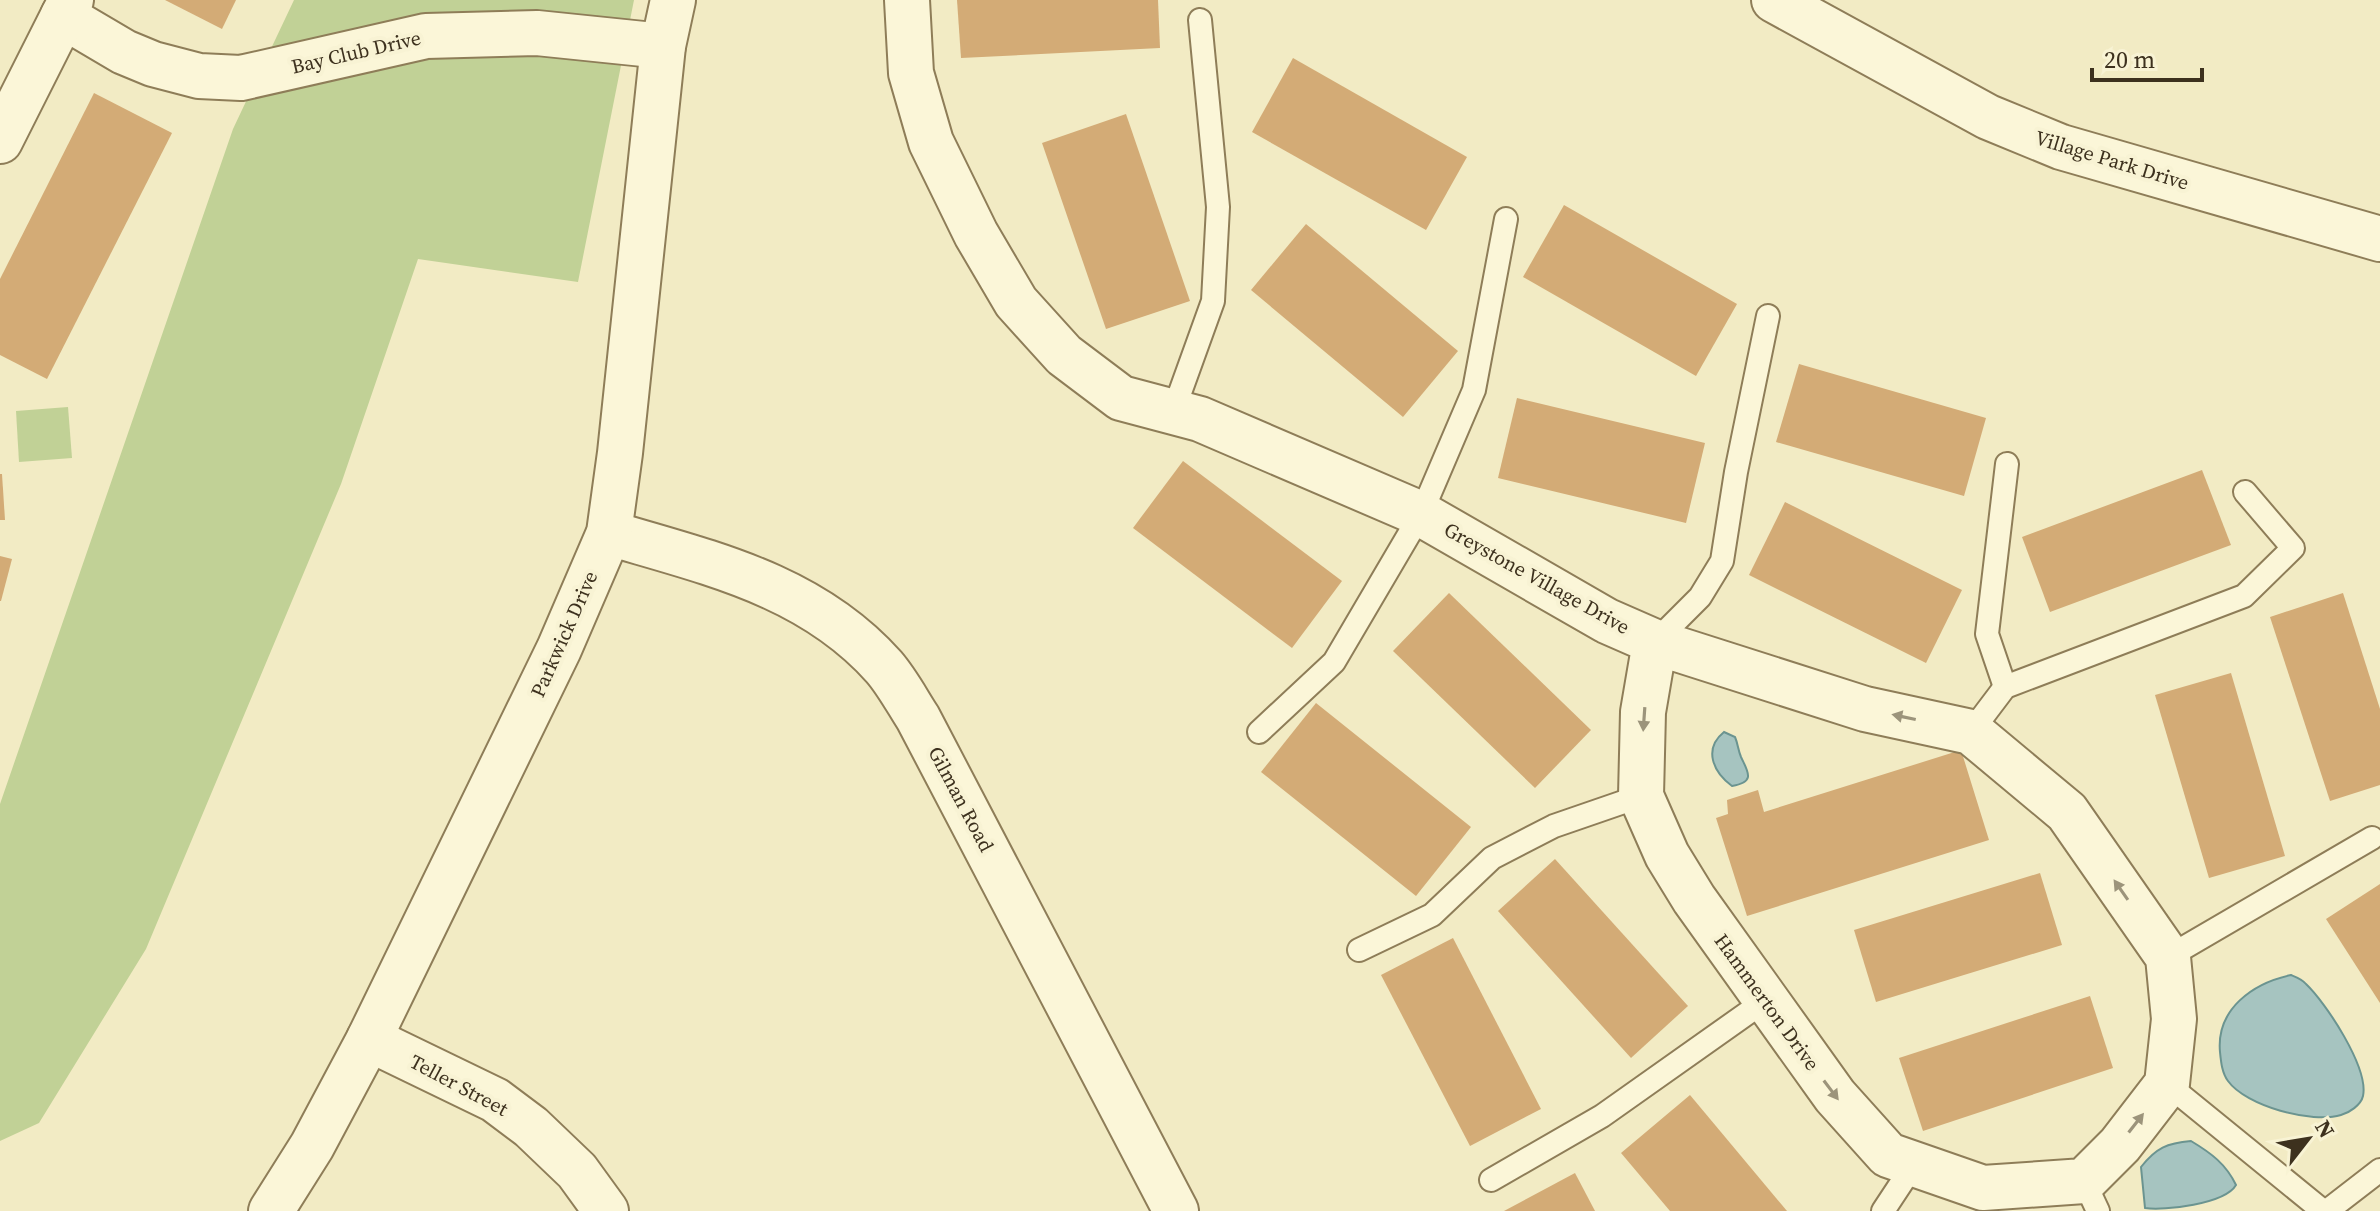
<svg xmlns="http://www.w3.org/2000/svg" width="2380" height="1211" viewBox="0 0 2380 1211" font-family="'Source Serif 4',serif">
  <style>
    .green { fill: #c1d196 }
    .water { fill: #a6c4c0; stroke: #6b9490; stroke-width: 2 }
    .building { fill: #d3ab76 }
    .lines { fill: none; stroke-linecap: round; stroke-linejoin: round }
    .service-casing { stroke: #8e7d58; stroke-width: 26 }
    .minor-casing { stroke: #8e7d58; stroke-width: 48 }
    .service { stroke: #fbf6d8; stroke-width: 22 }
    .minor { stroke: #fbf6d8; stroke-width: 44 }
    .oneway { fill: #9c947b }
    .labels { text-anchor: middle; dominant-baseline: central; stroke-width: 8; stroke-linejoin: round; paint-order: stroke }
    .street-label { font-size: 20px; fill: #3d311e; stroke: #f8f3d4 }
  </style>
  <rect width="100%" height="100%" fill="#f2ebc4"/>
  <g class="green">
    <path d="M294,0H634L578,282L418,259L341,484L146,949L39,1123L0,1141V804L233,129Z"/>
    <path d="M68,407L72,458L19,462L16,411Z"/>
  </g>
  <g class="water">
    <path d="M1724,732L1735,737C1738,744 1738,750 1741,757C1748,772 1756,782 1732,786C1713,772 1703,749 1724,732Z"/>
    <path d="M2291,975C2296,977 2302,979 2306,984C2326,1003 2369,1068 2363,1096C2361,1105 2349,1113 2341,1115C2312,1124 2246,1106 2228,1081C2222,1073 2221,1062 2220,1052C2216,1009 2253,983 2291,975Z"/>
    <path d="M2191,1141C2211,1153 2226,1164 2236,1185C2225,1204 2164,1211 2145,1208L2141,1167C2156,1148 2167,1143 2191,1141Z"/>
  </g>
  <g class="building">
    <path d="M165,0H236L222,29Z"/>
    <path d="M957,0H1158L1160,48L961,58Z"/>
    <path d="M1293,58L1467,157L1426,230L1252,132Z"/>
    <path d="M94,93L172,133L47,379L0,355V279Z"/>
    <path d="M1126,114L1190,301L1106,329L1042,143Z"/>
    <path d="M1564,205L1737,304L1696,376L1523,277Z"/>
    <path d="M1306,224L1458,351L1403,417L1251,290Z"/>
    <path d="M1799,364L1986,418L1964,496L1776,442Z"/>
    <path d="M1517,398L1705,443L1686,523L1498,478Z"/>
    <path d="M1183,461L1342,581L1292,648L1133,528Z"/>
    <path d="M2202,470L2231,545L2050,612L2022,537Z"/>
    <path d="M0,474H2L5,520H0Z"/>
    <path d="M1785,502L1962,590L1926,663L1749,575Z"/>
    <path d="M0,556L12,559L1,601H0Z"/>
    <path d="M1449,593L1591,730L1535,788L1393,651Z"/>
    <path d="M2343,593L2380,709V785L2330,801L2270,617Z"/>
    <path d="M2231,673L2285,856L2209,878L2155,695Z"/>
    <path d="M1316,703L1471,827L1416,896L1261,772Z"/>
    <path d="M1961,750L1989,840L1747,916L1716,818L1728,814L1727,800L1758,790L1764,812Z"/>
    <path d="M1555,859L1688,1006L1631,1058L1498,911Z"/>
    <path d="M2040,873L2062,945L1876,1002L1854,930Z"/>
    <path d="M2380,884V1003L2326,919Z"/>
    <path d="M1453,938L1541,1109L1470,1146L1381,975Z"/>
    <path d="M2090,996L2113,1068L1923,1131L1899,1058Z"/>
    <path d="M1690,1095L1787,1211H1670L1621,1153Z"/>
    <path d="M1575,1173L1595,1211H1504Z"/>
  </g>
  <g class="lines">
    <defs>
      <g id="service">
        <path d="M1173,412L1213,301L1218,207L1200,20"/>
        <path d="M1655,642L1700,597L1722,561L1736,472L1768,316"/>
        <path d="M2005,687L1987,634L2007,464"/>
        <path d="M1259,732L1334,662L1421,514L1474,390L1506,219"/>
        <path d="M1971,732L2005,687L2244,596L2293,548L2245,492"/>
        <path d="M1359,950L1432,915L1492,858L1554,826L1641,796"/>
        <path d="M2168,957L2372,838"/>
        <path d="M2167,1084L2323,1211"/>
        <path d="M1491,1180L1602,1116L1766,1000"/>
        <path d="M2084,1181L2098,1211"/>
        <path d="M1883,1211L1914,1164"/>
        <path d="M2327,1211L2380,1170"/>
      </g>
      <g id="minor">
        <path d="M907,0L911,73L931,142L976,234L1016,302L1064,355L1121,398L1200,419L1421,514L1607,621L1655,642L1865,709L1971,732L2067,812L2168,957L2174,1019L2167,1084L2120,1145L2084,1181L1983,1188L1888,1155L1835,1096L1694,899L1667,855L1641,796L1643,712L1655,642"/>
        <path d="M1774,0L1988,117L2061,147L2380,239"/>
        <path d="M63,16L124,52L153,64L199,76L241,78L426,36L537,33L663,46"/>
        <path d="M0,141L71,0"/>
        <path d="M609,533C710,563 811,585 884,667C897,682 907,701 918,718L1176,1211"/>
        <path d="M369,1039L495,1100L531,1127L577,1171L606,1211"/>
        <path d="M271,1211L312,1146L369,1039L559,649L609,533L620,453L663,46L673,0"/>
      </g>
    </defs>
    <use href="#service" class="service-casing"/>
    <use href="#minor" class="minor-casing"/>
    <use href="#service" class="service"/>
    <use href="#minor" class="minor"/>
  </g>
  <defs><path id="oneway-solid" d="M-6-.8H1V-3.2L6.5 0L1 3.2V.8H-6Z" transform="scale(2)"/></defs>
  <g class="oneway">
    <use href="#oneway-solid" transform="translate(1904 717) rotate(-168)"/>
    <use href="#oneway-solid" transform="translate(1644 719) rotate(94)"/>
    <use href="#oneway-solid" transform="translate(2121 890) rotate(-125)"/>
    <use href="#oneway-solid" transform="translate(1831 1090) rotate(53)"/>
    <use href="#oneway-solid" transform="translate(2136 1123) rotate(-52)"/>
  </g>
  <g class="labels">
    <g class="street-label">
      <text transform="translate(356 52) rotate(-13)">Bay Club Drive</text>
      <text transform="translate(2112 160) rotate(17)">Village Park Drive</text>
      <text transform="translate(1537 578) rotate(29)">Greystone Village Drive</text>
      <text transform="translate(564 634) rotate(-66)">Parkwick Drive</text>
      <text transform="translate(961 799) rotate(62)">Gilman Road</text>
      <text transform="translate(1767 1002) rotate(54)">Hammerton Drive</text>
      <text transform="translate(459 1085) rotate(28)">Teller Street</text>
    </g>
  </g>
  <g transform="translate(2308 1139) rotate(59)" stroke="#f8f3d4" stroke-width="6" paint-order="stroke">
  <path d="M0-6L14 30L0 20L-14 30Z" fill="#3d311e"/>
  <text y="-12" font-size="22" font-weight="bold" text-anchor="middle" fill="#3d311e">N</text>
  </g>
  <path d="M2092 68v12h110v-12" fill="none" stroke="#3d311e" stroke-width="4"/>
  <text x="2104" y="68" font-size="24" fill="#3d311e" stroke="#f8f3d4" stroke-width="6" paint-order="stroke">20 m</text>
</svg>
